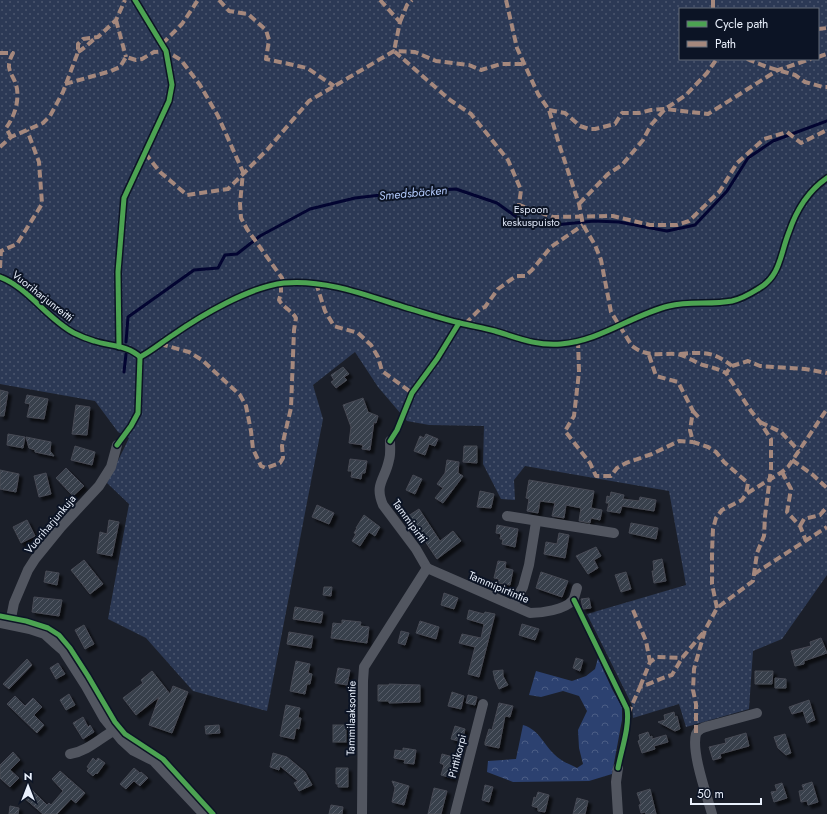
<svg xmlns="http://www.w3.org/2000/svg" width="827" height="814" viewBox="0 0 827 814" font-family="Jost,sans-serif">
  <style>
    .forest { fill: url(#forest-crowns) }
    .park { fill: url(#park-dots); fill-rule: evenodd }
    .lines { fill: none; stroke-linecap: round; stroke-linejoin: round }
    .stream { stroke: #030531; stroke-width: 3 }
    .building { fill: url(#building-hatch); stroke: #474a54; filter: url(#shadow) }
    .minor { stroke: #525660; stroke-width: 10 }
    .tertiary { stroke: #525660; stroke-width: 12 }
    .quiet { stroke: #a5887d; stroke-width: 4; stroke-dasharray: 8 4; stroke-linecap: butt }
    .cycleway-casing { stroke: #0c1425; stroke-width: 8 }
    .cycleway { stroke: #4ca352; stroke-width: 5 }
    .labels { text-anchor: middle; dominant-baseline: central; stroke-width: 4; stroke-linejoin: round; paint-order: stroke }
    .park-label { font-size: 11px; fill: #dae2f3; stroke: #0c1425 }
    .street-label { font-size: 11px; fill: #e9f0fc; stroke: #0c1425 }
    .water-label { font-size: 12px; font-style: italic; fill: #b1c8fa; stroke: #0c1425 }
  </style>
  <defs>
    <pattern id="forest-crowns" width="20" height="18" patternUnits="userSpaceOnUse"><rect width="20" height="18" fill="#2c4170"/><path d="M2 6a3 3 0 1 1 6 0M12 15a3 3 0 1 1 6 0" fill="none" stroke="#4b5d85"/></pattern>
    <pattern id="park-dots" width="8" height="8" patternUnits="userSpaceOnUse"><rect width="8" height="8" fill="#2c3955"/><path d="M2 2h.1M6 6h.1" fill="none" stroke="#4b566e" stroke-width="1.8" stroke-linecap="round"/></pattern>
    <pattern id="building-hatch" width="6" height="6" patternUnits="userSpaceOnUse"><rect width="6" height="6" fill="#393f4c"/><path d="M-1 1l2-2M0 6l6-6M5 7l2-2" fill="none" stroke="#565b67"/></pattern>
    <filter id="shadow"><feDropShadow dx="3.5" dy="3.5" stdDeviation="1" flood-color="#0009"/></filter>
  </defs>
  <rect width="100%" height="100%" fill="#1b1f29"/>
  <path class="forest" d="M598,658L612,689L622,707V720L612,774L589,781L513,782L487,772L488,761L516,759L523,725C541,730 545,749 560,759C565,763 572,765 577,768L583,764L579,748L578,730L587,711L579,696L563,691L541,697L529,695L536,671L572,681L586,676L595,669Z"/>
  <path class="park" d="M0,0H827V575L782,639L753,651L749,709L686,727L679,704L633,718L632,705L587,614L686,585L669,491L525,466L514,480L515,500L501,499L483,464L484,426L429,425L407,421L378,387L355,352L313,385L323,419L267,711L193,691L146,638L108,619L129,504L107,483L129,438L118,432L95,401L0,384ZM680,9H818V59H680Z"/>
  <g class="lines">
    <g class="stream">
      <path d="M126,342L128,317L194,270L218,268L225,255L237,254L260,236L310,209L355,198L407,192L456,189L497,203L525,223L555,225L594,221L619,222L667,231L695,225L727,191L748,158L773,141L827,121"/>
      <path d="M124,372L126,354"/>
    </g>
  </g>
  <g class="building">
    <path d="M343,367L349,374L344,377L347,380L336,388L331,382L334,380L331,375Z"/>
    <path d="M0,390L8,392L4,416H0Z"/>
    <path d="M27,395L48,399L44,419L27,417L30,404L25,403Z"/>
    <path d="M363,398L368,412L378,416L376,423L374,422L370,450L362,449L363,445L349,443L351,427L343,405Z"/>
    <path d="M76,405L90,407L87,435L72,434Z"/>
    <path d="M8,434L25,437L23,448L7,445Z"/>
    <path d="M426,434L438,439L435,446L429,444L425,455L414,451L420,436L424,438Z"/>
    <path d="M26,437L51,442L50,451L54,456L35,452V450L29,448Z"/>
    <path d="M75,446L95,452L92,465L71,460Z"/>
    <path d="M464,446H477V463L463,462Z"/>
    <path d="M350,459L367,461L365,473H362L361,479L351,477L352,471H348Z"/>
    <path d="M447,460L459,462L458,473L463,476L443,503L435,498L443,488L437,484L445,473Z"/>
    <path d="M66,468L84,486L73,496L56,478Z"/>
    <path d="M0,470L19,474L16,492L0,489Z"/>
    <path d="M46,473L51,494L39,497L34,476Z"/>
    <path d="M413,475L422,479L415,494L406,490Z"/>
    <path d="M529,480L594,491L591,508L602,510L600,520L591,518L590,523L579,521L581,508L566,505L564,518L552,516L555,503L540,501L538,513L527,511L529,499L526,498Z"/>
    <path d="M480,491L494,494L491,508L477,507Z"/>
    <path d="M611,492L624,495L623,499L639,501L640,497L656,500L654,511L622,506L620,513L607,511L609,503H606L607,496L610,497Z"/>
    <path d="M317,505L334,513L329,524L312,517Z"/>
    <path d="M419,509L440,541L453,531L461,541L437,559L408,516Z"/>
    <path d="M364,515L380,527L375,536L369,532L360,546L352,541L356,534L354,533L357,528H356Z"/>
    <path d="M27,520L35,536L21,543L13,527Z"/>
    <path d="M109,520L119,522L112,556L97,553L100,532L107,534Z"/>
    <path d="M631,523L658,528L656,539L629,533Z"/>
    <path d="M497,525L518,529L515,547L502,544L503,539H500L501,534L496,533Z"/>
    <path d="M559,533L569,535L565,558L544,554L546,542L557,544Z"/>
    <path d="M596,547L601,556L594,560L598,568L588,574L576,556Z"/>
    <path d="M662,559L666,581L654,583L652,571H654L653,561Z"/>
    <path d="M84,560L103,584L90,594L71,570Z"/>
    <path d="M498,561L506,562L505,568L513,570L510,585L498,583L499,579L494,578Z"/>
    <path d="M46,571L59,573L57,585L44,582Z"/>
    <path d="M541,572L568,581L562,597L536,588Z"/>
    <path d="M626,572L631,589L621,592L615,575Z"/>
    <path d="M324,587H332L331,596L323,595Z"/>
    <path d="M444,593L458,598L454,609L441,605Z"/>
    <path d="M34,597L62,600L59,616L32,612Z"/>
    <path d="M589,598L591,608L583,609L581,599Z"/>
    <path d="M295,607L323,612L321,623L293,619Z"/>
    <path d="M469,610L484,614L485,612L495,614L479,677L468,674L475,647L459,643L462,634L481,638L484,624L467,619Z"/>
    <path d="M342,620L361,622L360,626L369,627L367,643L331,638L333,623L342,624Z"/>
    <path d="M420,621L439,627L436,639L416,633Z"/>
    <path d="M522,624L539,629L535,640L519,635Z"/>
    <path d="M84,625L94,644L85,649L75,630Z"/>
    <path d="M401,631L409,633L405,645L398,643Z"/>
    <path d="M289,632L313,636L311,648L287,644Z"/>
    <path d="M821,638L827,653L804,661V664L795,666L791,651L811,646L810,642Z"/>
    <path d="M576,658L583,660L580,671L573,668Z"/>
    <path d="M27,659L32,665L9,689L3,684Z"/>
    <path d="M296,661L310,664L308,673L312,674L310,684H307L305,694L290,691Z"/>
    <path d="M58,663L65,674L56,679L50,668Z"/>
    <path d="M338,668L350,670L347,685L335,683Z"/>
    <path d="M503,670V676L508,685L499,689L495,680L493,671Z"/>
    <path d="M152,671L170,694L173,686L188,692L172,733L149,725L159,697L136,715L123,698L143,683L141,680Z"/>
    <path d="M755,671H773L772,684H755Z"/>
    <path d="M775,678L786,679V688H775Z"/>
    <path d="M389,684L420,685V702L389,703V701H378V685H389Z"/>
    <path d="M452,692L464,696L461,709L448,706Z"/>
    <path d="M69,694L75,705L66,710L60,700Z"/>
    <path d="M468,695L477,697L475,705L466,703Z"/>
    <path d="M15,696L25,706L33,698L42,707L34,715L44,725L37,733L7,704Z"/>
    <path d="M809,700L815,720L807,723L803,711L792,714L789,707Z"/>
    <path d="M499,703L513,706L510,717L505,716L499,748L485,745V742L489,729L492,730Z"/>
    <path d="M286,705L300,708L298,718H301L299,729L296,728L294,739L280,736Z"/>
    <path d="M674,712L675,717L677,716L680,729L675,731L658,722L665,720L664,715Z"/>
    <path d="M83,717L88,727L90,725L94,732L83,739L73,723Z"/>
    <path d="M219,725L220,733L206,734L205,726Z"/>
    <rect x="333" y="725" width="13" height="17"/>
    <path d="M455,726L465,729L462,742L451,739Z"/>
    <path d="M648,732L650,737L652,736V739L666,735L668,742L654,746L655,749L642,753L638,741L640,740L639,735Z"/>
    <path d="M746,733L749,746L720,754L721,758L713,760L709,747L726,743L725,739Z"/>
    <path d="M785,734L791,753L786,755L778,748L774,737Z"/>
    <path d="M403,748L416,750L414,764L404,763L405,760L394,758L395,750L403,751Z"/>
    <path d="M13,752L20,760L10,770L19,778L10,787L0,778V765Z"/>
    <path d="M273,753L287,757L305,772L312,785L299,791L294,783L298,781L280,766L279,770L270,767Z"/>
    <path d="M442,754L457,758L452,778L441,775L444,765L440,763Z"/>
    <path d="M93,758L96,761L98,758L105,763L97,774L96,773L93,776L87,771L89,768L87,767Z"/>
    <path d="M134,768L140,773L141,772L148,778L140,786L134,781L126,789L120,784Z"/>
    <path d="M336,768H348V787H338V784H336Z"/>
    <path d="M60,771L85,793L76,803L71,799L57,814H43L23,797L31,789L47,805L49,803L51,805L63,791L52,779Z"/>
    <path d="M392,781L409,786L404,805L392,802L395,788Z"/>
    <path d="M812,782L818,802L808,805L807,801L801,802L799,791L804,790L802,785Z"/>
    <path d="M782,783L787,798L774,802L771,792L777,791L775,785Z"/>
    <path d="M485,785L493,787L489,802L482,800Z"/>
    <path d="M434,788L447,791L441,814H428Z"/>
    <path d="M650,789L656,814H646L645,812L641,813L639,805L641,804L637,793Z"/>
    <path d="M538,792L549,795L545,812L538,811V808L532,806L534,797L536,798Z"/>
    <path d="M577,798L588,801L585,814H573Z"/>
    <path d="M331,805L343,807L342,814H329Z"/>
    <path d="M10,806L19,808L18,814H9Z"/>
  </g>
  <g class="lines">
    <g class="minor">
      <path d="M390,441C390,447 391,454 389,460C385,480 374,484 383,505L416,549L427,568"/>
      <path d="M507,516L614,533"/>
      <path d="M427,568L530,613C541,613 565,610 573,600C575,597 576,591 577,588"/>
      <path d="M513,605L523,587L529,565L536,522"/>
      <path d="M10,623L14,603L28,570L35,559L61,527L99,486L111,467L117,445"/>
      <path d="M70,754C88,751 100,738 115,730"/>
      <path d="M362,814L363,681L364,667L427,568"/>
      <path d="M455,814L483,704"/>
      <path d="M618,814L616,782L618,768"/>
      <path d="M712,814C707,796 691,752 696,734C698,729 704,727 709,726L757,713"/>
    </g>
    <path class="tertiary" d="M0,622L30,628L45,633L56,643L64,650L87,686L105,718L122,739L134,750L154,760L205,814"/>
    <g class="quiet">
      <path d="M219,0L229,11L248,14L266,30L269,40L266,59L307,68L334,86"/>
      <path d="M380,0L400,22L394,51L450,100L471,114L508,160L521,190L519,205L553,217L613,216L650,225H677L689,221L720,191L737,163L764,139L787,132L801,143L827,130"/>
      <path d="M506,0L517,48L538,94L549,110L559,144L579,204L583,225L595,245L601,260L611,312L632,346C648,358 659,353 677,354C685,355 694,362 703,365C711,367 718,369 726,373L732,366L748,361L760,366L805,369L827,373"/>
      <path d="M713,0V9"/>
      <path d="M116,20L126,57"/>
      <path d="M400,22L407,5L412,0"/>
      <path d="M818,29L827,28"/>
      <path d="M162,44L182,24L198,0"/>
      <path d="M78,52C85,48 90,42 97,37"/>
      <path d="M0,53H13C3,72 14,72 17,89C19,103 14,117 6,128L11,137"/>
      <path d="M818,57L827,54"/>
      <path d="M747,59L767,67L795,75L805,82L823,87H827"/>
      <path d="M65,84L111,71L120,67L126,57L136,60L142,59L154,52L166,51L181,60L200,85L218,116L243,172L240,204L241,218L247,229L282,278L284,283"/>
      <path d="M549,110L565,113L580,126L589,129H595L615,124L622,113H639L651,110L665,109L708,114L778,70L811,59"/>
      <path d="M0,147L11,137L43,123L50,116L63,92L78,52V44L83,39L98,37L116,20L125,0"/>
      <path d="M145,153L160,172L187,195L228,189L267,150L309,101L394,51L415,52L436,61L469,65L481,70L501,64H525"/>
      <path d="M579,204L608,174L622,165L643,140L651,125L665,109L686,95L707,73L716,60L719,59"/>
      <path d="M0,268L1,251L17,244L42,204L39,162L27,130"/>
      <path d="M316,283L325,311L334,326L358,333L371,345L378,357L382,371L412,393"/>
      <path d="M465,324L480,309L485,307L498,289L516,276H525L532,270L551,247L583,225"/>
      <path d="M578,340L579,372L574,416L565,431L590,463L596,476H611L617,468L626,463L652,454L679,441L693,442"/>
      <path d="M160,344L189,352L202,360L240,395L246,406L251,431L253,449L261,466L266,468L280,463L283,458L282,446L291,408L294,330L296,318C291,310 284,308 279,300L281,293V283"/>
      <path d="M680,354C703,352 713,351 732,366"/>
      <path d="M649,355L656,376L678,382L693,411L690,430L693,442L708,447L716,452L724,462L748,483L746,494"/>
      <path d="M693,411L701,420"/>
      <path d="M760,422L781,432L799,451"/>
      <path d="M792,460L813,475L827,488"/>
      <path d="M782,472L791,489L787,512L800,526L806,541"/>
      <path d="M800,526L804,519L820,515L827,507"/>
      <path d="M754,574L827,527"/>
      <path d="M717,608L712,584V552L713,529L716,518L722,510L742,500L746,494L782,472L788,467L827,409"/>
      <path d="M633,610L646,641L650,662"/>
      <path d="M640,687L650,662L657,657L682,658"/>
      <path d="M628,714L640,687C651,684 660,678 672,675L682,658L703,633"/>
      <path d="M696,733V704L693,690L694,669L705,630L717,608L753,581L757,553L764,536L765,516L771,469V439L760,422L751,411L726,373"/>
    </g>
    <defs>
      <g id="cycleway">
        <path d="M0,277C29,288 46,318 74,333C80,336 87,339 94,341C109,346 128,345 140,357"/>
        <path d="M119,347L118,272L124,198L169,101L172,85L166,51L135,0"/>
        <path d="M140,357C152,351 162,342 173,335C202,315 249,287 284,283C326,279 368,296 407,308C425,313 443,319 460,323C472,326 484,328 495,331C518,338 536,346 561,344C600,341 632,315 669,306C690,301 711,305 732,301C741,299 750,294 758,289C781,276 780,254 789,232C796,211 808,191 827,178"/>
        <path d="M390,441L397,430L412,393L437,359L459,323"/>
        <path d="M117,445L131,426L138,413L140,357"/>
        <path d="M574,600L627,709C630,726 621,751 618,768"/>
        <path d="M0,616L26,621L48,628L59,635L70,648L88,676L115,722L125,734L163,759L213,814"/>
      </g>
    </defs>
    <use href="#cycleway" class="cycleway-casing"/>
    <use href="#cycleway" class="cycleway"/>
  </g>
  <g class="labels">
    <g class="park-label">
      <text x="531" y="209">Espoon<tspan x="531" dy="13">keskuspuisto</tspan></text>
    </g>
    <g class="street-label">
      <text transform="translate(43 296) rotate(38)">Vuoriharjunreitti</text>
      <text transform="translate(410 521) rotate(54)">Tammipirtti</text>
      <text transform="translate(50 524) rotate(-50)">Vuoriharjunkuja</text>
      <text transform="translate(499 587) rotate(23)">Tammipirtintie</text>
      <text transform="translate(351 718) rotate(-89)">Tammilaaksontie</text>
      <text transform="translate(457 756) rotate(-76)">Pirttikorpi</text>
    </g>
    <g class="water-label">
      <text transform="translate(413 193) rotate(-5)">Smedsbäcken</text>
    </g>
  </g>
  <rect x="679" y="8" width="140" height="52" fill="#0c1425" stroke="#646c7b"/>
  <rect x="687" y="21" width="20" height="6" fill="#4ca352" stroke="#646c7b"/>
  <text x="715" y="28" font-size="12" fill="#e9f0fc">Cycle path</text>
  <rect x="687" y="41" width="20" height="6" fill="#a5887d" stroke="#646c7b"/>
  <text x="715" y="48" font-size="12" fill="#e9f0fc">Path</text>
  <g transform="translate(28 786)" stroke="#0c1425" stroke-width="3" paint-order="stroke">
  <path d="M0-3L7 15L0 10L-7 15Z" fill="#e9f0fc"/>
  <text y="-6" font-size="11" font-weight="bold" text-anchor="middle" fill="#e9f0fc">N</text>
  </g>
  <path d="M691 798v6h70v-6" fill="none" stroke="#e9f0fc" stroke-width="2"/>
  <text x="697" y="798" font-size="12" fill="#e9f0fc" stroke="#0c1425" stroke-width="3" paint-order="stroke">50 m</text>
</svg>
